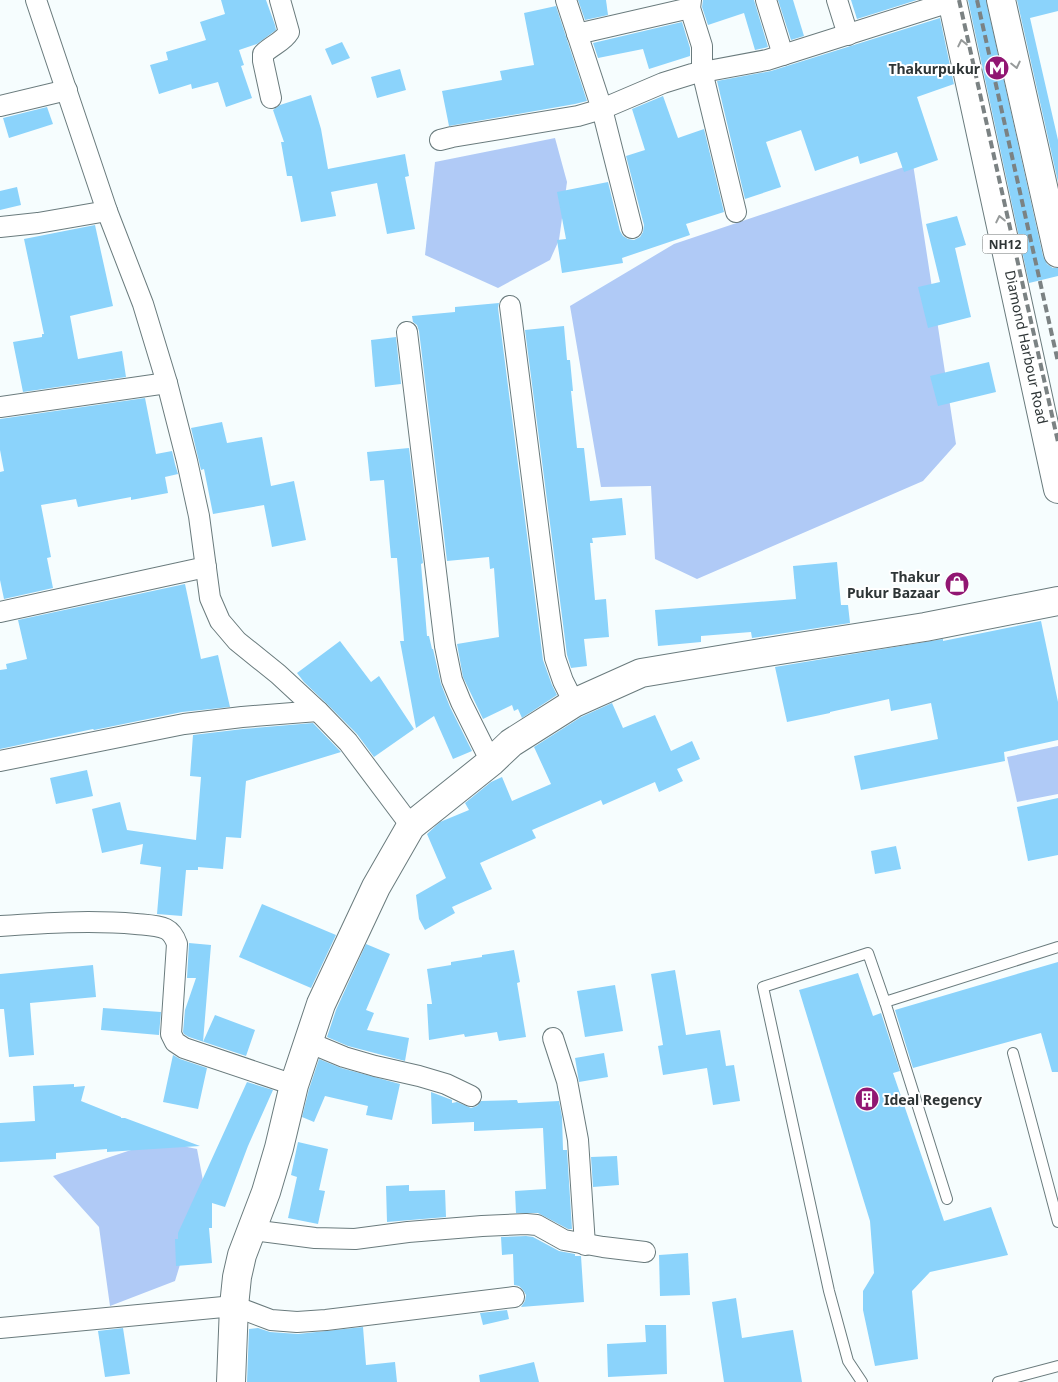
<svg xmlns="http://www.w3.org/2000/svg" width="1058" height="1382" viewBox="0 0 1058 1382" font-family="'Noto Sans',sans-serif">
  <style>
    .water { fill: #b0caf6 }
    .building { fill: #8bd3fb }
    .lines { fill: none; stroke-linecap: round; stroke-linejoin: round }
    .service-casing { stroke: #6a7b7d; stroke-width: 12 }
    .minor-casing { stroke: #6a7b7d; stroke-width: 22 }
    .secondary-casing { stroke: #6a7b7d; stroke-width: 30 }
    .trunk-casing { stroke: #6a7b7d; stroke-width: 30 }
    .service { stroke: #fff; stroke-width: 10 }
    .minor { stroke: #fff; stroke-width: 20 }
    .secondary { stroke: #fff; stroke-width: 28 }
    .trunk { stroke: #fff; stroke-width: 28 }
    .rail { stroke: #7b8283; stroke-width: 4; stroke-dasharray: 8 4; stroke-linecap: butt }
    .oneway { stroke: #969a9a }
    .labels { text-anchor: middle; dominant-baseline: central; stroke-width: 4; stroke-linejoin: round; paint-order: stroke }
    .shield { fill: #fff; stroke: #6d7272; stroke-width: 1 }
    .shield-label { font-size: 12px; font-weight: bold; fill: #2e3536 }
    .poi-label { font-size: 14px; font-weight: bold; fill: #2e3536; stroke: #fff; text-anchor: end }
    .street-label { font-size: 14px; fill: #2e3536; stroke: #fff }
  </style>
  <rect width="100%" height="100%" fill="#f6fdfe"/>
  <g class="water">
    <path d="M555,138L567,182L559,240L550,260L498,288L425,255L435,162Z"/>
    <path d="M913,164L956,444L923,481L697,579L655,559L651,486L601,487L570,306L674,244Z"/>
    <path d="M1058,746V794L1017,802L1007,757Z"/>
    <path d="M158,1141L197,1149L204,1186L175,1281L110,1306L99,1227L53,1176Z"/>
  </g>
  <g class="building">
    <path d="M221,0H266L275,25L276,30L257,44L239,50L244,65L241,66L252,98L226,107L218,82L192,89L191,84L159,94L150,65L168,60L166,52L206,40L200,22L225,14Z"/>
    <path d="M578,0H606L608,15L585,20Z"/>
    <path d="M703,0H754L768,47L755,50L744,13L708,25L702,7Z"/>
    <path d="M778,0H793L804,36L791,40Z"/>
    <path d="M851,0H917L857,19Z"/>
    <path d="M968,0H986L1043,256L1047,264L1053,268H1058V276L1029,283Z"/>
    <path d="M1017,0H1058V11L1030,18L1058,140V182Z"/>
    <path d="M556,6L587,101L575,104L449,126L442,91L502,80L500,71L534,65L524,13Z"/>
    <path d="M940,18L960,113L954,84L917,97L938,160L904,172L897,152L860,164L858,156L815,171L801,130L766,142L781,187L745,199L717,81L771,71Z"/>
    <path d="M682,22L690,48V56L649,69L643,49L598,58L593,43Z"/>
    <path d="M342,42L350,58L332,65L325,49Z"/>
    <path d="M400,69L406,90L377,98L371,77Z"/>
    <path d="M311,95L321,129L328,169L405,154L409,176L405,177L415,229L387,234L377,183L331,192L336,216L301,222L292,176H287L281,142H284L273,110L280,105Z"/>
    <path d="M663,96L678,138L704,129L724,212L686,224L690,235L622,258L623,263L562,273L557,240L566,239L557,192L608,182L620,231L623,236L628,239L634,240L640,237L643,232L644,225L626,156L645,150L632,109Z"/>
    <path d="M47,107L53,124L9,138L3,118Z"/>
    <path d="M17,187L21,205L0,210V191Z"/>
    <path d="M957,216L966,245L955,248L971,317L928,328L918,287L940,282L926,224Z"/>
    <path d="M95,225L113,306L70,316L78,359L122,351L126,377L23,392L13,342L42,337V334H44L24,239Z"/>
    <path d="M499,303L498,308L543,660L552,685L557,695L522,718L518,709L514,711L512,705L483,719L463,677L457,644L499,637L494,568L490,569L489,557L447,561L419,331L417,325L413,322L412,316L455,312V307Z"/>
    <path d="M564,326L567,360H570L573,391H571L577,448H584L590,501L622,498L626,535L592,538L593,543H590L595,600L606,599L609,637L584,639L587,666L571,668L567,655L525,330Z"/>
    <path d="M396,337L401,384L375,387L371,340Z"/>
    <path d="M989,362L996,392L938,406L930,376Z"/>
    <path d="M145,398L156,454L172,451L175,464L178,474L165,477L168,493L131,500V497L78,507L76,499L41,505L51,557L47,558L53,588L4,599L0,580V472L4,471L0,450V419Z"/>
    <path d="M222,422L227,443L262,437L271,486L294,481L306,540L272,547L264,505L213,514L204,469L201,470L191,428Z"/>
    <path d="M409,448L423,563L421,564L427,636H429L432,649H433L441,684L450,707L472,751L453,759L434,716L416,728L400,641H404L397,558H391L384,480L370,481L367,452Z"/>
    <path d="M837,562L841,605H848L850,623L752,638L751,632L701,636V642L658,646L655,610L796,599L793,566Z"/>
    <path d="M185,584L201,659L218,655L230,707L182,712L94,730L93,729L0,749V670L7,669L6,664L27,659L18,620Z"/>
    <path d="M1041,621L1058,702V740L1004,752L1005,761L861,790L854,756L938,739L931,703L891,711L889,699L830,712V713L787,722L775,667L943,639V641Z"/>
    <path d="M340,641L371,682L379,676L414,729L374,757L357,734L326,703L304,682L297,673Z"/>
    <path d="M612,703L623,728L655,715L671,751L692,741L700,759L677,769L683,781L659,792L655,782L603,805L601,800L532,830L536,838L480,863L492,889L452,907L455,913L425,930L419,919L416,895L446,878L427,834L440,822L469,810L465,803L491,782L502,777L512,801L551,784L534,747L581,717Z"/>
    <path d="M313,723L341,752L246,781L241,838L226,837L223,869L198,867V870H186L182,916L157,914L161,867L140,864L143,844L102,853L92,809L120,802L127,830L196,840L201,777L190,776L193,735L243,729Z"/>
    <path d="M87,770L93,796L56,804L50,778Z"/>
    <path d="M1058,798V855L1028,861L1017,807Z"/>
    <path d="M896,846L901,869L875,874L871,851Z"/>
    <path d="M262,904L336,935L311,988L239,957Z"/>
    <path d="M189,943L211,945L203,1042L215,1015L255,1030L246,1056L189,1037L184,1034L183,1032L185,1010L196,978H187Z"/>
    <path d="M366,944L390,954L366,1010L374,1013L367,1030L409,1038L405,1061L348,1046L327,1037L336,1010Z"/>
    <path d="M514,950L520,982L517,983L526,1037L499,1041L497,1032L465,1037L464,1034L429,1040L427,1004H432L427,969L451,965V962L482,957V955Z"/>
    <path d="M1058,962V1072H1052L1041,1033L913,1068L895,1010Z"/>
    <path d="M93,965L96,997L30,1003L34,1055L9,1057L4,1009H0V974Z"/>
    <path d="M675,970L686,1035L720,1030L726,1066L734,1065L740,1101L713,1105L707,1068L663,1075L658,1046L663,1045L651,974Z"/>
    <path d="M858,973L873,1016L881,1013L900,1071L893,1073L944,1221L991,1207L1008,1255L930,1272L912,1291L918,1359L875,1366L863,1310V1291L874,1273L870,1221L799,990Z"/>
    <path d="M615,985L623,1031L585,1037L577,991Z"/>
    <path d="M103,1008L161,1012L159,1035L101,1030Z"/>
    <path d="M604,1053L608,1077L579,1082L575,1058Z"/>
    <path d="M173,1055L180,1059L207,1068L198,1109L163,1102Z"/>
    <path d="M319,1059L341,1068L400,1084L392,1120L366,1115L368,1106L325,1096L314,1122L302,1117L309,1089Z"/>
    <path d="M247,1082L273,1090L248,1146L225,1207L212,1203V1228H209L212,1263L176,1266L175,1239H178V1233Z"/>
    <path d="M74,1084V1087L85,1086L81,1101L121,1117V1118H125L200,1146L107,1152V1149L56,1153V1159L0,1162V1123L35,1121L33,1086Z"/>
    <path d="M431,1092L452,1100V1103L457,1102L471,1108L477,1106L481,1101L517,1100L518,1103L559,1101L562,1117L563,1150H567L572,1229H568L538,1213H516L515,1191L546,1189L543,1128L474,1131V1122L432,1124Z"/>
    <path d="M298,1142L328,1149L319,1190L325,1191L318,1224L288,1218L297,1177L291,1175Z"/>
    <path d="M617,1156L619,1185L593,1187L591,1157Z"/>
    <path d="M409,1185V1191L445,1190L446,1217L387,1222L386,1186Z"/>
    <path d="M526,1236L533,1237L559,1251L575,1254V1256H581L584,1302L521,1307L525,1301L526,1295L523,1290L519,1286L514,1285L513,1254L502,1255L501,1237Z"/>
    <path d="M688,1253L690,1295L660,1296L659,1255Z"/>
    <path d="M736,1298L742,1338L793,1330L802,1382H724L712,1302Z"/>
    <path d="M507,1310L509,1319L483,1325L480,1313Z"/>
    <path d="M645,1325H666L667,1374L608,1377L607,1344L646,1342Z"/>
    <path d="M363,1327L366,1365L395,1362L397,1382H247L249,1329L258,1328L270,1332L298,1334Z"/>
    <path d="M123,1328L130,1374L105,1377L98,1331Z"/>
    <path d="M534,1362L539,1382H480L479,1375Z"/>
  </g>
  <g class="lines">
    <defs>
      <g id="service">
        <path d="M885,1002L947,1199"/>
        <path d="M1013,1053L1058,1222"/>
        <path d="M862,1382L848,1361L829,1291L763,987L868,953L885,1002L1058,947"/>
        <path d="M998,1382L1058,1366"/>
      </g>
      <g id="minor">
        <path d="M36,0L107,211L143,304L167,383L187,461L199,516L210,598L220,621L237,641L278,674L318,711L348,742L411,826"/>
        <path d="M566,0L602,109L632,228"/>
        <path d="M691,0L690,8L702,46V71L736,212"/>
        <path d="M766,0L783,55"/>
        <path d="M837,0L848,35"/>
        <path d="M577,34L690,8"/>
        <path d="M271,98L263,61V54C272,45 283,42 289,32L280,0"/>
        <path d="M0,106L67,90"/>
        <path d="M440,140L452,137L578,116L602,109L663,83L692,74L767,60L953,1"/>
        <path d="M0,227L38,223L107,211"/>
        <path d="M510,306L555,658L563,681L574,703"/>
        <path d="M407,332L445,646L452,680L461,702L491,762"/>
        <path d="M0,407L167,383"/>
        <path d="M0,612L206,567"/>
        <path d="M0,761L184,724L242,717L318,711"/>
        <path d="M0,926C45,923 90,920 136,924C145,925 157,925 166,929C172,932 175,938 177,944L171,1034L175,1042L184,1048L294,1085"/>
        <path d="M553,1038L567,1081L578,1140L585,1245"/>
        <path d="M308,1042L344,1057L375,1066L419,1076L446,1084L471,1096"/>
        <path d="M252,1230L315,1238L355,1239L408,1232L482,1226L526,1224L537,1225L564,1240L603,1247L645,1252"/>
        <path d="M0,1328L234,1306L271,1320L297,1322L326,1320L514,1297"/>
      </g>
      <path id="secondary" d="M231,1382L234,1306L237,1277L242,1255L266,1192L279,1148L294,1085L321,1004L376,887L411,826L491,762L511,743L574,703L641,673L761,653L925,627L1058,601"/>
      <g id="trunk">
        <path id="s1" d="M952,0L1058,489"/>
        <path d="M1001,0L1058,253"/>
      </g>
    </defs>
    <use href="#service" class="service-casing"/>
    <use href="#minor" class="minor-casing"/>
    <use href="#secondary" class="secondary-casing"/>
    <use href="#trunk" class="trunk-casing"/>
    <use href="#service" class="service"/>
    <use href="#minor" class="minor"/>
    <use href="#secondary" class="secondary"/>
    <use href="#trunk" class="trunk"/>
    <g class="rail">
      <path d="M959,0L1058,442"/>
      <path d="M977,0L1058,362"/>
    </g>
  </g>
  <defs><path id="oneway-chevron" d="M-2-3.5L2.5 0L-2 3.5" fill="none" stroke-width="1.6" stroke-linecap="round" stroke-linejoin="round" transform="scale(1.25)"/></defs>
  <g class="oneway">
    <use href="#oneway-chevron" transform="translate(962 43) rotate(-102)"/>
    <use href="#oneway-chevron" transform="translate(1016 65) rotate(77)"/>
    <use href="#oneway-chevron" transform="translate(1000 219) rotate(-102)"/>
  </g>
  <defs>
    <symbol id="metro-disc" viewBox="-11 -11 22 22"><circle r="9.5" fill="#911672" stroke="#fff"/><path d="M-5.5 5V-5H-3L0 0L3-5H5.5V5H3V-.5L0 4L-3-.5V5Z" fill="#fff"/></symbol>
    <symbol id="shop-disc" viewBox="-11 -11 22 22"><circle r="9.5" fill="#911672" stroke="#fff"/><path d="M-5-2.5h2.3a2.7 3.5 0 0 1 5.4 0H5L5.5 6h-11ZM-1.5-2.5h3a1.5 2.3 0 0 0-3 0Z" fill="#fff"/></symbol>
    <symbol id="building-disc" viewBox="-11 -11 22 22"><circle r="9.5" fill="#911672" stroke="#fff"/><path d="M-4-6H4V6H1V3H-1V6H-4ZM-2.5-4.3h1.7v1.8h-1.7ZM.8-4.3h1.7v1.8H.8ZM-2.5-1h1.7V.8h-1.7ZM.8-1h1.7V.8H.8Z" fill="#fff"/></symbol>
  </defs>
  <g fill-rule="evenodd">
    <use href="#metro-disc" x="983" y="54" width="28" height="28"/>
    <use href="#shop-disc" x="943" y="570" width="28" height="28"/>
    <use href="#building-disc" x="853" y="1085" width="28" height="28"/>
  </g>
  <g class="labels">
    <rect class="shield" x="982.5" y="234.5" width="45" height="19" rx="4"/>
    <g class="shield-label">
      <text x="1005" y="244">NH12</text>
    </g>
    <g class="poi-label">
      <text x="980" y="68">Thakurpukur</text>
      <text x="940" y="576">Thakur<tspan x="940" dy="16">Pukur Bazaar</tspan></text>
      <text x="884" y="1099" text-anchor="start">Ideal Regency</text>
    </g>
    <g class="street-label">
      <text stroke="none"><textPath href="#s1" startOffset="355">Diamond Harbour Road</textPath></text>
    </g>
  </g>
</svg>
